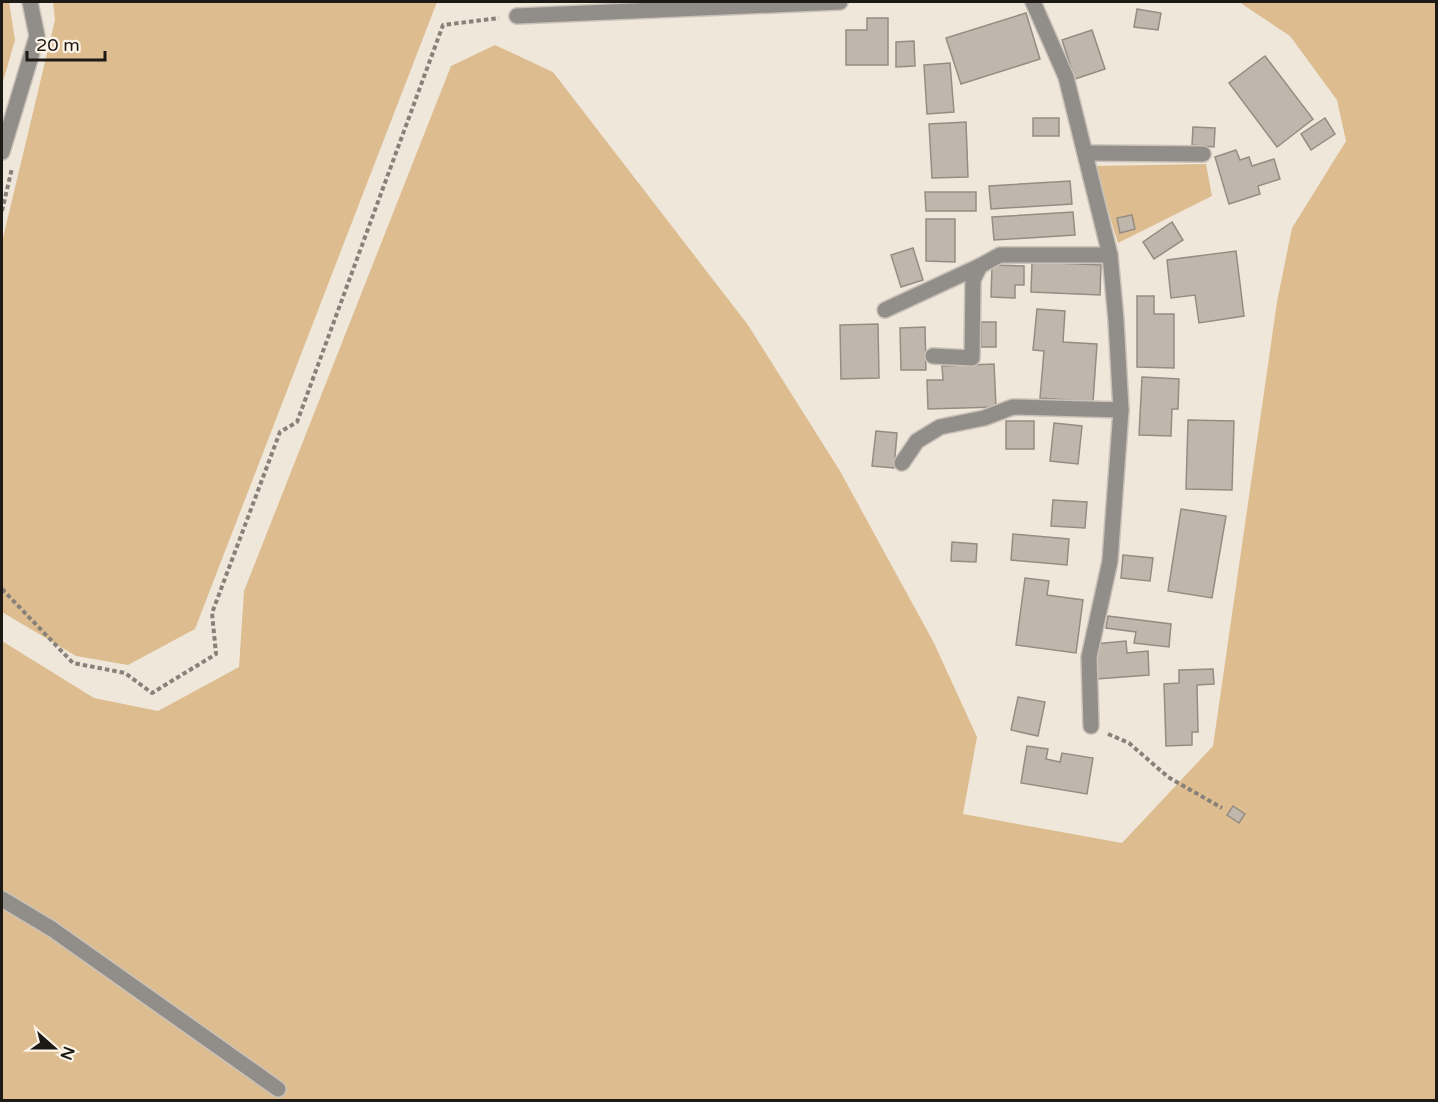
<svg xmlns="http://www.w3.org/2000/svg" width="1438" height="1102" viewBox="0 0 1438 1102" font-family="'Varela Round',sans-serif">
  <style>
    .green { fill: #ddbd90 }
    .building { fill: #c0b7ac; stroke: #958d82; stroke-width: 1.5 }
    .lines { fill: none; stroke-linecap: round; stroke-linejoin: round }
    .street-casing { stroke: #cac2b8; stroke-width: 18 }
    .path { stroke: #878179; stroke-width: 4; stroke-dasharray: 4.5 3; stroke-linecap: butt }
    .street { stroke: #918d88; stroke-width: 15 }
  </style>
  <rect width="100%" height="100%" fill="#f0e7db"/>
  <g class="green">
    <path d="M2,2H9L15,40L2,85Z"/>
    <path d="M53,2H437L195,629L128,665L76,656L2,612V242L55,20Z"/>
    <path d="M1239,2H1436V1100H2V641L94,698L158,711L239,667L244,591L451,66L495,45L553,72L748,325L840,471L934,643L977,737L963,814L1122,843L1213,746L1277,302L1292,228L1346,141L1337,100L1290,36Z"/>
    <path d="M1206,164L1212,196L1118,243L1094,166Z"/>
  </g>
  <g class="building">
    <path d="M1137,9L1161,13L1158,30L1134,27Z"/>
    <path d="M1026,13L1040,59L961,84L946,38Z"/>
    <path d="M867,18H888V65H846V30H867Z"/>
    <path d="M1092,30L1105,69L1075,79L1062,40Z"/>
    <path d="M914,41L915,66L896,67V42Z"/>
    <path d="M1265,56L1313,119L1277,147L1229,83Z"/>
    <path d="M950,63L954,112L927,114L924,65Z"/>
    <rect x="1033" y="118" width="26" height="18"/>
    <path d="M1325,118L1335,134L1311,150L1301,134Z"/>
    <path d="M966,122L968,177L932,178L929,124Z"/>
    <path d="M1193,127L1215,128L1214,147L1192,145Z"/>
    <path d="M1236,150L1240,160L1249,157L1252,166L1274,159L1280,179L1258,186L1260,194L1229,204L1215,157Z"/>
    <path d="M1070,181L1072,204L991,209L989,186Z"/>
    <path d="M925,192H976V211H926Z"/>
    <path d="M1073,212L1075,235L994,240L992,217Z"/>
    <path d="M1132,215L1135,229L1120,233L1117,218Z"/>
    <path d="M926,219H955V262L926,261Z"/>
    <path d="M1172,222L1183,240L1154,259L1143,242Z"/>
    <path d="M913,248L923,280L901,287L891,255Z"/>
    <path d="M1236,251L1244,316L1199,323L1195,295L1171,298L1167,260Z"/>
    <path d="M1032,262L1101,265L1100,295L1031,292Z"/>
    <path d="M992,265L1024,266V285H1015V298L991,297Z"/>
    <path d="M1137,296H1154V314H1174V368L1137,367Z"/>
    <path d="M1037,309L1065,311L1063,342L1097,344L1093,402L1040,398L1044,351L1033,350Z"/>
    <rect x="981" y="322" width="15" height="25"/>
    <path d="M878,324L879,378L841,379L840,325Z"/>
    <path d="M925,327L926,370H901L900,328Z"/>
    <path d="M994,364L996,407L928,409L927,380H943L942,366Z"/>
    <path d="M1142,377L1179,379L1178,409H1172L1171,436L1139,435Z"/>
    <path d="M1188,420L1234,421L1232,490L1186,489Z"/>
    <rect x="1006" y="421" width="28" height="28"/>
    <path d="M1054,423L1082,426L1078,464L1050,461Z"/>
    <path d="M876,431L897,433L894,468L872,466Z"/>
    <path d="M1053,500L1087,502L1085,528L1051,526Z"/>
    <path d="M1181,509L1226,516L1212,598L1168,591Z"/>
    <path d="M1013,534L1069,539L1067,565L1011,560Z"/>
    <path d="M952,542L977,544L976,562L951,561Z"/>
    <path d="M1123,555L1153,558L1150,581L1121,578Z"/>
    <path d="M1025,578L1049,581L1047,595L1083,600L1076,653L1016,645Z"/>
    <path d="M1108,616L1171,624L1169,647L1134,643L1136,632L1106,628Z"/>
    <path d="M1126,641L1127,653L1148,651L1149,675L1097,679L1094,644Z"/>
    <path d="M1213,669L1214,684L1197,685L1198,732H1192V745L1166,746L1164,684L1179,683V670Z"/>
    <path d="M1018,697L1045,702L1038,736L1011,730Z"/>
    <path d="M1027,746L1048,749L1046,759L1060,762L1062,753L1093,758L1087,794L1021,783Z"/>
    <path d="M1233,806L1245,814L1239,823L1227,815Z"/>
  </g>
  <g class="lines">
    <defs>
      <g id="street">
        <path d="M1033,2L1066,77L1110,255L1116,320L1121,410L1110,561L1089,657L1091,726"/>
        <path d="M517,16L840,2"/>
        <path d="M2,152L37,36L30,2"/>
        <path d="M1085,153L1203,154"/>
        <path d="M885,310L980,266"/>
        <path d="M933,356L972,358L973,280L980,266L1000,255H1110"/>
        <path d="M902,463L917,441L940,427L984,418L1013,407L1121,410"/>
        <path d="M2,899L52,929L278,1089"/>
      </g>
    </defs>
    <use href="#street" class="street-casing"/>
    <g class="path">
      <path d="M2,211L12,168"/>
      <path d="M2,589L73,663L125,673L152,693L216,654L212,613L280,432L297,422L443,25L499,18"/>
      <path d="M1108,734L1129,743L1168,777L1222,808"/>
    </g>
    <use href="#street" class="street"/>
  </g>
  <rect width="1438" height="1102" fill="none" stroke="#1d1a16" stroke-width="6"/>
  <g transform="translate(54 1048) rotate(111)" stroke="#fdf4e8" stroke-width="4.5" paint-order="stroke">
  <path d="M0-4.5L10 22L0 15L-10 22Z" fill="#1d1a16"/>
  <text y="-9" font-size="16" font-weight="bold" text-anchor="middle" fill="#1d1a16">N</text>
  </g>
  <path d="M27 51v9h78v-9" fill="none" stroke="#1d1a16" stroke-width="3"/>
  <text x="36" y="51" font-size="18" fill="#1d1a16" stroke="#fdf4e8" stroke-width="4.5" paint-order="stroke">20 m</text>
</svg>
